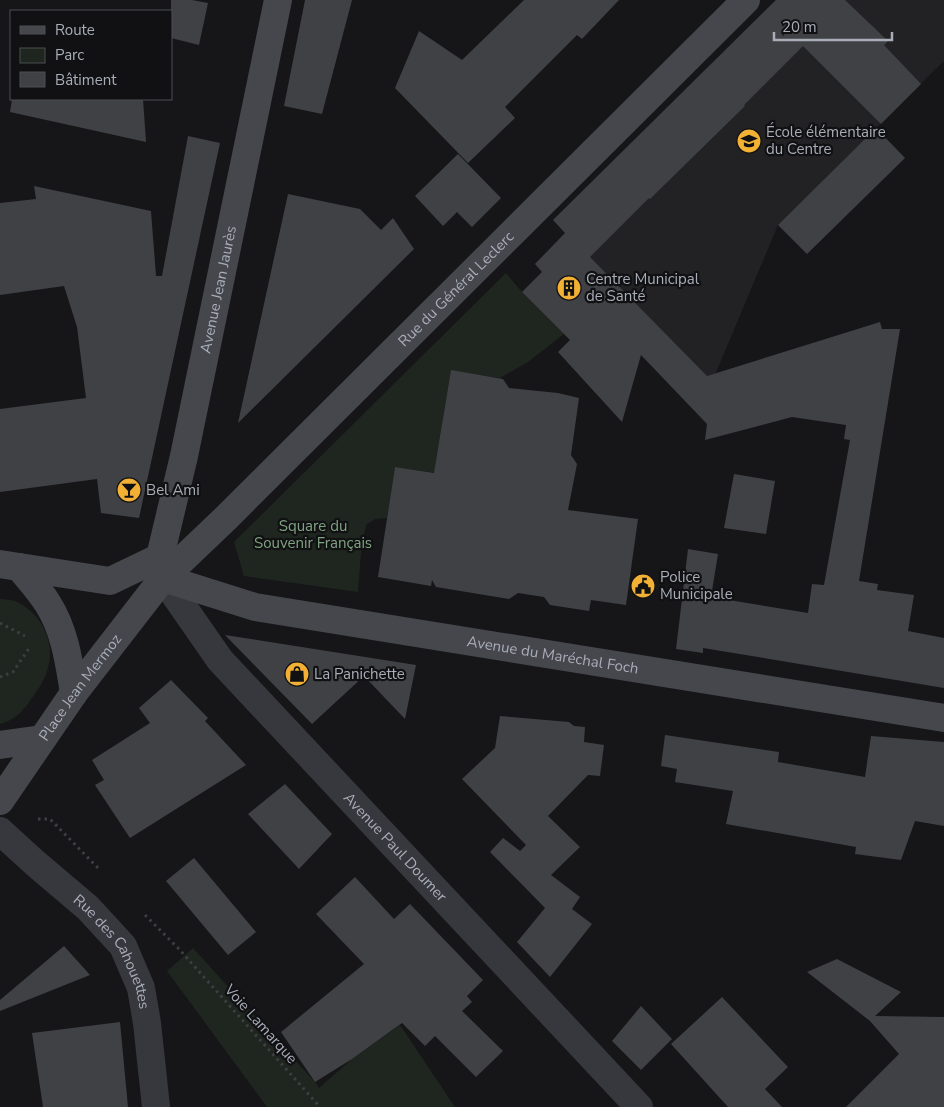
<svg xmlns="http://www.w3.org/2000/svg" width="944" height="1107" viewBox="0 0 944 1107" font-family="'Nunito Sans',sans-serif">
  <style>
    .built { fill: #222225 }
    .green { fill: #1e261f }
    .building { fill: #404145 }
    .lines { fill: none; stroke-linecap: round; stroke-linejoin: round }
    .path { stroke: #3d3f44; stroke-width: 3; stroke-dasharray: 2.5 4; stroke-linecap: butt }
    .street { stroke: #37383d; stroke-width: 28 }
    .secondary { stroke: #45474d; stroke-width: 28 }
    .labels { text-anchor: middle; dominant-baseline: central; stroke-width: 4.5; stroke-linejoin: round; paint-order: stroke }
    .poi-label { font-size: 15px; fill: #a8adb8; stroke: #111113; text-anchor: start }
    .street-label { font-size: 15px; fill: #a8adb8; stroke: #111113 }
    .park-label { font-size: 15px; fill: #7fa381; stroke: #111113 }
  </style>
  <rect width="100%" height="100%" fill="#161618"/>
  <path class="built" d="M776,0H944V61L778,225L712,382L553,220Z"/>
  <g class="green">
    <path d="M506,273L522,292L564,334L528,362L500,378L451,371L443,417V474L395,467L387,518L375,519L366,525L361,552L358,592L244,576L234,542Z"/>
    <path d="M0,599C5,599 11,600 15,601C42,613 57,644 47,671C44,681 38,690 32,698C24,710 14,721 0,724Z"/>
    <path d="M193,948L315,1082L319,1088L352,1059L400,1025L455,1107H267L167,971Z"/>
  </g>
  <g class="building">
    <path d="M171,0H192L208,3L199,45L171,38Z"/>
    <path d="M305,0H352L322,114L284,106Z"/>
    <path d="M524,0H619L582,39L577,35L505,107L515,118L468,163L395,88L419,31L462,60Z"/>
    <path d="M776,0H845L888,41L884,45L921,84L881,124L803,46L744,105L745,106L650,199L649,198L590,257L707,376L880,322L882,329H900L859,581L878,584L877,590L914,595L908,631L944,638V688L703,648V653L676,649L688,549L718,554L711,597L808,613L812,584L824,585L850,440L844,439L846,425L792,417L705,440L707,424L641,355L622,422L558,352L570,340L522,292L542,272L535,264L565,233L553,220Z"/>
    <path d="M12,99H143L146,142L10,112Z"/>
    <path d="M876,128L905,158L807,254L778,225Z"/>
    <path d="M188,136L220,143L139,518L101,513L97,479L0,492V409L86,398L77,327L64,286L0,295V203L36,199L34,186L151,211L156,276H162Z"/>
    <path d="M458,154L501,198L472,227L457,212L443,226L415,196Z"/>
    <path d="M288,194L360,209L381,230L393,218L414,249L238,423Z"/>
    <path d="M451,370L503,379L509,388L558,393L579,398L571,455L577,464L568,510L638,519L626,605L591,600L589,611L550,605L544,597L518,593L509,599L436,587L432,580L431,586L378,577L395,467L434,473Z"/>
    <path d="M734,474L775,481L766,534L724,528Z"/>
    <path d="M225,635L416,665L405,719L364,676L312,724Z"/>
    <path d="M171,680L208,718L205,721L246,765L130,838L95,785L104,780L92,760L150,723L139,708Z"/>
    <path d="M500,716L569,722L574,726L585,727L584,742L604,745L600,776L588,775L548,816L580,847L551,875L580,897L572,909L592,924L550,977L517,942L545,908L490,852L503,838L520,851L526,845L462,779L495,748Z"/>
    <path d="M665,735L779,752L778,762L865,777L871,736L944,742V826L915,821L901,860L855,854L856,847L726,824L733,791L675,782L677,769L661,766Z"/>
    <path d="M285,784L332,834L299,869L248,814Z"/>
    <path d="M194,858L256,932L228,955L166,881Z"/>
    <path d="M355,877L394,919L410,904L483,980L467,996L472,1002L462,1011L503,1051L476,1077L435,1036L425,1046L402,1023L352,1059L315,1082L281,1032L364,964L316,914Z"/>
    <path d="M64,946L90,975L0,1011V1000Z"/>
    <path d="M837,959L901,992L875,1016L944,1017V1107H846L899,1054L870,1021L807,972Z"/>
    <path d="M722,997L788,1067L765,1089L782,1107H728L671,1044Z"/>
    <path d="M641,1006L672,1039L641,1070L612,1041Z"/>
    <path d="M120,1022L128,1107H43L32,1033Z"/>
  </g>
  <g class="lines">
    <g class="path">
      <path d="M0,623L25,636"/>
      <path d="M0,677L13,672L30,647"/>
      <path d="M38,819H50L100,870"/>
      <path d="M145,915L178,948L320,1107"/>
    </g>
    <g class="street">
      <path id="s1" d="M163,578L220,660L639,1107"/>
      <path id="s2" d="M0,831L35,863L88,908L123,946L141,988L147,1023L156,1107"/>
    </g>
    <g class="secondary">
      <path d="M0,564L110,581L160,557"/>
      <path d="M19,567C29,579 40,591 48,604C65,631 69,662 74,693"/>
      <path id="s3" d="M163,578L255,607L944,718"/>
      <path id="s4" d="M163,578L160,557L184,456L278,0"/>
      <path d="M0,745L42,739"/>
      <path id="s5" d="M0,801L74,693L163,578L227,517L746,0"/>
    </g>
  </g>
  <defs>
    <symbol id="school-disc" viewBox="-11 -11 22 22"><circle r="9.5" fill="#f2b134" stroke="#111113"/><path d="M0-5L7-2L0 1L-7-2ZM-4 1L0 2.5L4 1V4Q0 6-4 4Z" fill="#111"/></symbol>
    <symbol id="building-disc" viewBox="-11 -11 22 22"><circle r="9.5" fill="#f2b134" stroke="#111113"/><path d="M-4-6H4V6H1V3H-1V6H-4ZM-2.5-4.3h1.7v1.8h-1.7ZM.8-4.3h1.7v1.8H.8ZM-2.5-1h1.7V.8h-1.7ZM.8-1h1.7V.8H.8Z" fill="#111"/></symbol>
    <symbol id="bar-disc" viewBox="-11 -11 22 22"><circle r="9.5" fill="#f2b134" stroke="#111113"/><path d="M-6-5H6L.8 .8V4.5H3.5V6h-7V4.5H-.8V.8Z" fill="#111"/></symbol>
    <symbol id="civic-disc" viewBox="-11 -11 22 22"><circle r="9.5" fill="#f2b134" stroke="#111113"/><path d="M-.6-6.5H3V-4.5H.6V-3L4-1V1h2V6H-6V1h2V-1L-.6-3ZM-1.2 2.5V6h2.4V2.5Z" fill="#111"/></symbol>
    <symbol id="shop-disc" viewBox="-11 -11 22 22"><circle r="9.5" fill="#f2b134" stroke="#111113"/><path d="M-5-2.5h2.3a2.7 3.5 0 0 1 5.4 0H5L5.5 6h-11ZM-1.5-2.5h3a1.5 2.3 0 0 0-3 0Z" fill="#111"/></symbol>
  </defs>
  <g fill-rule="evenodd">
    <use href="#school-disc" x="735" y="127" width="28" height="28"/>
    <use href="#building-disc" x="555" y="274" width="28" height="28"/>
    <use href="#bar-disc" x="115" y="476" width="28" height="28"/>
    <use href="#civic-disc" x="629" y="572" width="28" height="28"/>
    <use href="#shop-disc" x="283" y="660" width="28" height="28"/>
  </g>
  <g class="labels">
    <g class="poi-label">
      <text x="766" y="132">École élémentaire<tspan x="766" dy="17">du Centre</tspan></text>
      <text x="586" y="279">Centre Municipal<tspan x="586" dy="17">de Santé</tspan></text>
      <text x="146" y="490">Bel Ami</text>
      <text x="660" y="577">Police<tspan x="660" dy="17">Municipale</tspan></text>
      <text x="314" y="674">La Panichette</text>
    </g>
    <g class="street-label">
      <text stroke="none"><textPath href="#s4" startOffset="295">Avenue Jean Jaurès</textPath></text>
      <text stroke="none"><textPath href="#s5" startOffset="688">Rue du Général Leclerc</textPath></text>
      <text stroke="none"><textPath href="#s3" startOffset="398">Avenue du Maréchal Foch</textPath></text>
      <text stroke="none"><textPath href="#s5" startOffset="139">Place Jean Mermoz</textPath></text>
      <text stroke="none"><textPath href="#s1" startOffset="356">Avenue Paul Doumer</textPath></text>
      <text stroke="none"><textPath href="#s2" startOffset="168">Rue des Cahouettes</textPath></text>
      <text transform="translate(261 1024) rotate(48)">Voie Lamarque</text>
    </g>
    <g class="park-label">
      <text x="313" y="526">Square du<tspan x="313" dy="17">Souvenir Français</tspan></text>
    </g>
  </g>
  <rect x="10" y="10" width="162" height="90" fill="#111113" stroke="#4d4f55"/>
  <rect x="20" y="26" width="25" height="8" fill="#45474d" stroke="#4d4f55"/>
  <text x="55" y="35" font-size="15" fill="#a8adb8">Route</text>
  <rect x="20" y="48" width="25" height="15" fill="#1e261f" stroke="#4d4f55"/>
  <text x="55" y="60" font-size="15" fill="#a8adb8">Parc</text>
  <rect x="20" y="72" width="25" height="15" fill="#404145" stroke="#4d4f55"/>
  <text x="55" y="85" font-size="15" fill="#a8adb8">Bâtiment</text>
  <path d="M774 32v8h118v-8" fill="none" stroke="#a8adb8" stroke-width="2.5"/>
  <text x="782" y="32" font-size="15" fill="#a8adb8" stroke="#111113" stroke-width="4" paint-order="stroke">20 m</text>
</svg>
